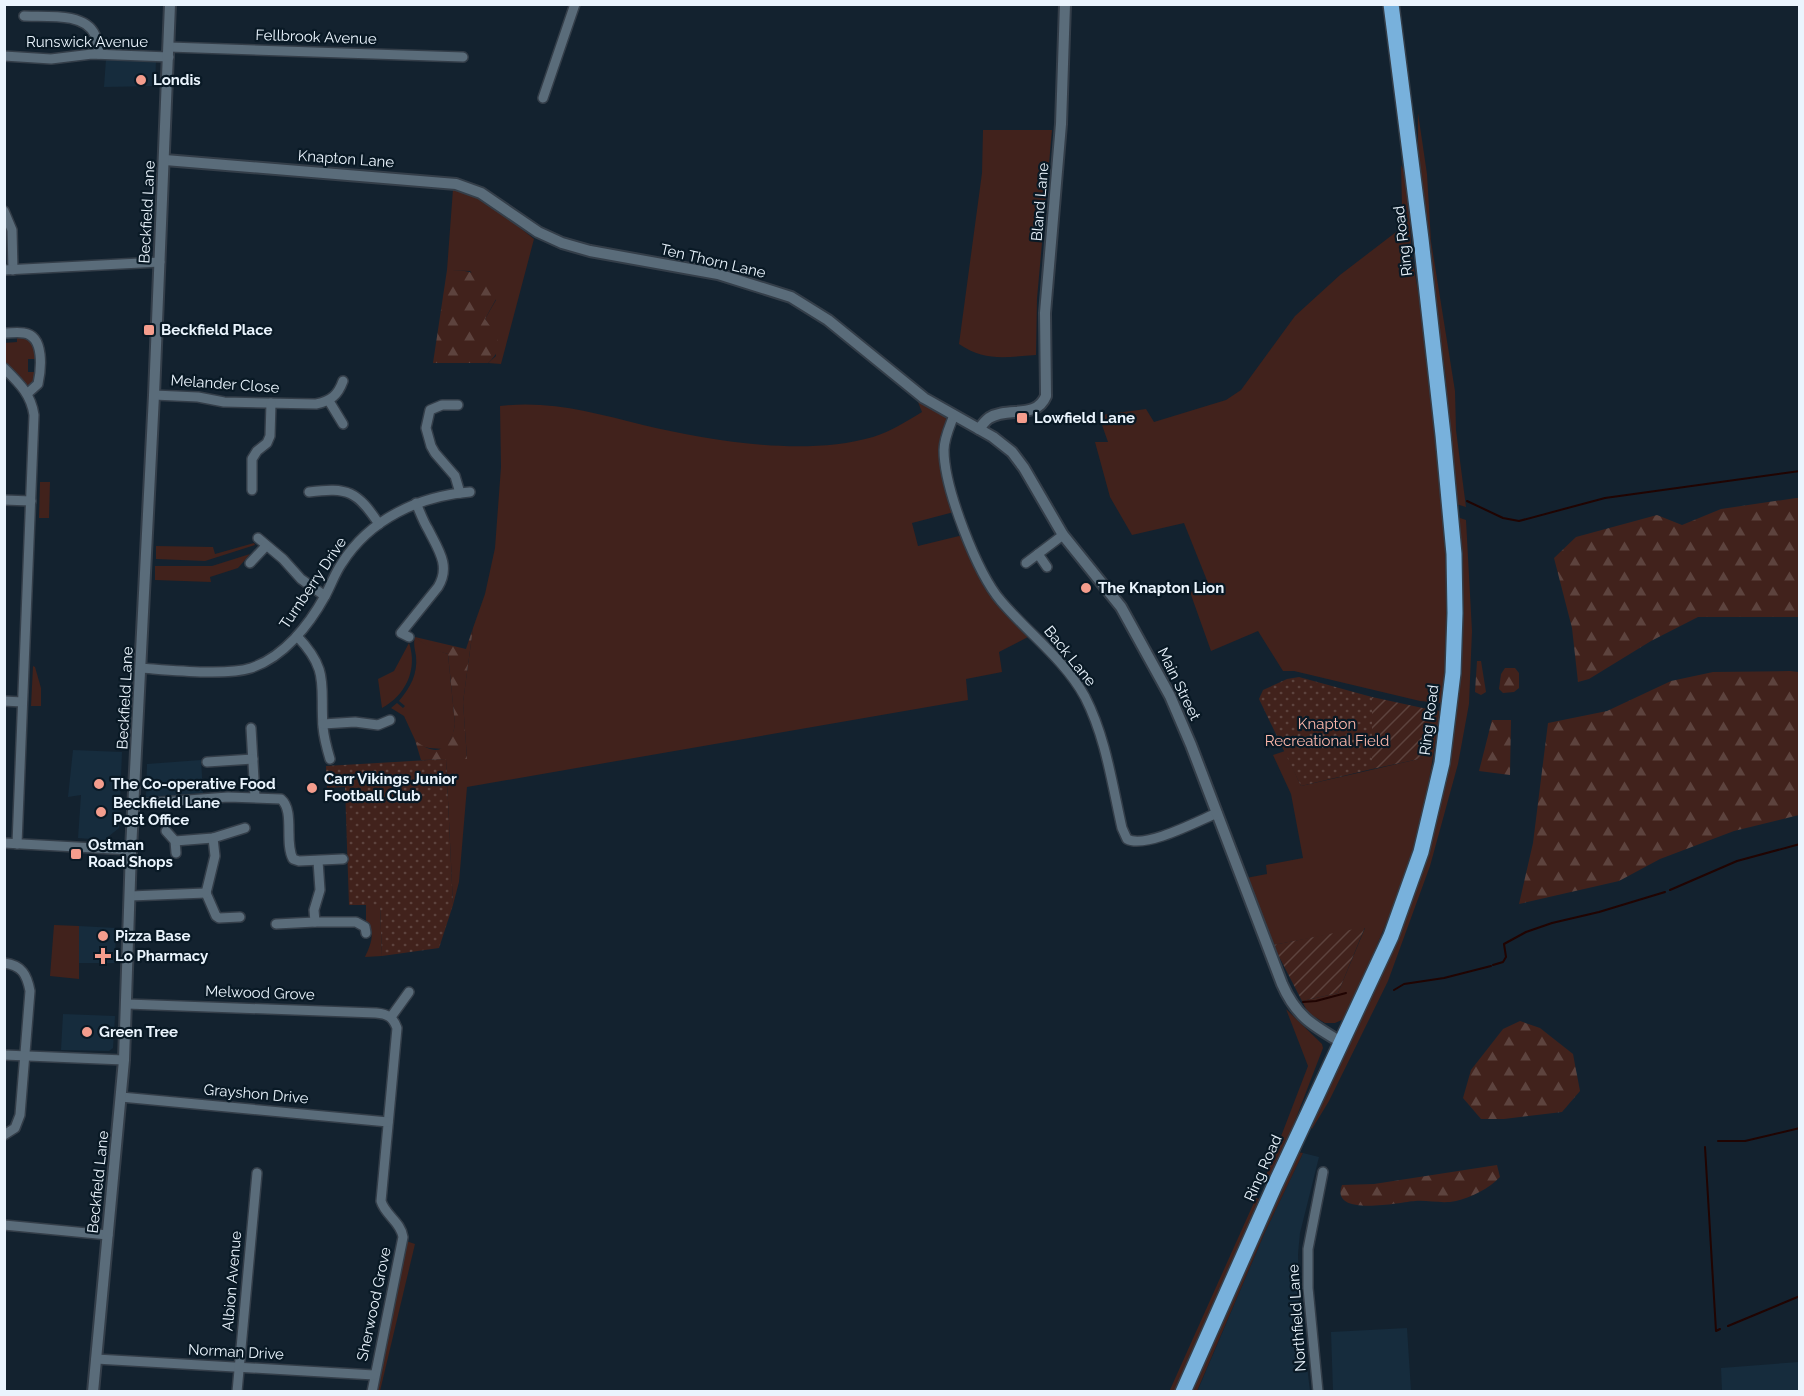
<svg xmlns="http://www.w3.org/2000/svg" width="1804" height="1396" viewBox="0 0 1804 1396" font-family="Raleway,sans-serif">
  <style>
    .built { fill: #162c3d }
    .grass { fill: #41221c }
    .forest { fill: url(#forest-firs) }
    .park { fill: url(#park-dots) }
    .garden { fill: url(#garden-furrows) }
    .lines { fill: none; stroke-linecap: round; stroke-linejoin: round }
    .stream { stroke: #200402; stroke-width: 2 }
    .minor-casing { stroke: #343e49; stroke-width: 12 }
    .tertiary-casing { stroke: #343e49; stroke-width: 14 }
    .trunk-casing { stroke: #343e49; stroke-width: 18 }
    .minor { stroke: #5a6c7a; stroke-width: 9 }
    .tertiary { stroke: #5a6c7a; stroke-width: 10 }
    .trunk { stroke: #78b1dc; stroke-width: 15 }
    .poi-dot { fill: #f49d8d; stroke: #091925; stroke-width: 2 }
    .labels { text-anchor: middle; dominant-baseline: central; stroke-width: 4.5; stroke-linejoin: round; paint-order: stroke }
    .street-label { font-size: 15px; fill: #eaf4fd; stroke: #091925 }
    .poi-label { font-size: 15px; font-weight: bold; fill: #eaf4fd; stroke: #091925; text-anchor: start }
    .park-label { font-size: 15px; fill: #fdb8ab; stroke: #091925 }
  </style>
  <defs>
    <pattern id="forest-firs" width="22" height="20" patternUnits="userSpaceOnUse" patternTransform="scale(1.5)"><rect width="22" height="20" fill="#41221c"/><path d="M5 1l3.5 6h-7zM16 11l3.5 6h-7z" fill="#5d433e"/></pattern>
    <pattern id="park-dots" width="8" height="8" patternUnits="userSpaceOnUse" patternTransform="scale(1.5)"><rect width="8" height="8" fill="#41221c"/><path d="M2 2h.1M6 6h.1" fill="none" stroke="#5d433e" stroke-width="1.8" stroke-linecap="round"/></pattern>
    <pattern id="garden-furrows" width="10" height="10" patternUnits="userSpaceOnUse" patternTransform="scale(1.5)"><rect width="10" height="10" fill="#41221c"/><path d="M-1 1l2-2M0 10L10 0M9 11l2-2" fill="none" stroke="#5d433e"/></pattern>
  </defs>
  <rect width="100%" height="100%" fill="#13222f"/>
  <g class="built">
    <path d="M106,59L156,61L155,86L104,87Z"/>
    <path d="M73,750L122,752L119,828L104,840L78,838L81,795L68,797Z"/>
    <path d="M201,760L203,793L146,797L147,764Z"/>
    <path d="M79,926L116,928L115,963H79Z"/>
    <path d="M63,1014L115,1016L113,1048L109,1051L61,1050Z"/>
    <path d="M1303,1153L1319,1157L1300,1233L1298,1254L1299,1300L1310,1391L1197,1392L1265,1232Z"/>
    <path d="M1407,1328L1411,1391H1333L1331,1332Z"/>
    <path d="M1799,1362V1391H1722L1721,1368Z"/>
  </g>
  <g class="grass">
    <path d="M1418,113L1427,174L1431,241L1455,391L1456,430L1466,507L1456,504C1453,480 1449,455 1448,431C1448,411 1447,393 1445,372C1434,288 1416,197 1418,113Z"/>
    <path d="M983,130H1052L1037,299L1036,355C1006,357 985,362 959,344L982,173Z"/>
    <path d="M1401,165L1409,181L1411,251L1427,343L1445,527L1449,606L1447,678L1443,703L1420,701L1294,671H1283L1258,631L1211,651L1190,592L1210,588L1184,523L1132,535L1110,497L1095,442H1108L1102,425L1101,415L1146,409L1154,422L1226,400L1241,390L1295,316L1340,275L1400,229L1402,206Z"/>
    <path d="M453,189C484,197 509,219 534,239L501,364L488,363L496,356L490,327L485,319L496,300L470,271L447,270Z"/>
    <path d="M17,335H25L38,349V359H28V372H37L36,382L29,388L5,363L4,343L17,342Z"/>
    <path d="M918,402L944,415L947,420L944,433L954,512L912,523L918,546L959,536L962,537L980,579L1002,609L1028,637L999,652L1002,672L966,679L968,700L467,787L459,882L453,905L446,759L467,758L463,702L473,628L485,594L495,548L501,467L500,406C550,400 595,413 643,425C713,441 803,457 873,437C890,432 907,421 922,412Z"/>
    <path d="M40,482H50L49,518H39Z"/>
    <path d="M1460,518L1466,520L1472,631L1469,704L1458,764L1430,866L1388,981L1329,1101L1312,1129L1309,1124L1437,814L1457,520Z"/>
    <path d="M254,543L255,545L205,561L156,559V546L213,547L215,554Z"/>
    <path d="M250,554L238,568L210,577L211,582L155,580V566H212Z"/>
    <path d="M415,637L431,648L448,654L455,724L453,734L447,746L443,749L429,748L421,746L415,740L404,716L391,708L397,703L403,708L405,706L399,701C410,688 418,674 416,656C415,649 413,644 415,637Z"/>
    <path d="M409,643C418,669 406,695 382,708L378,679L394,671Z"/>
    <path d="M33,666L35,667L41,688V706H31Z"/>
    <path d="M1432,710L1441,711L1422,821L1406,876L1358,990L1344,1019L1335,1023H1325L1308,1013L1302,1001L1338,993L1365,928L1273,945L1246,878L1267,874L1266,865L1303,858L1291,794L1273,755L1285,751L1301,786L1423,758Z"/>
    <path d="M366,905H380L382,956L365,957C371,944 376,933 366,921Z"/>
    <path d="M54,925L79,926V979L50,976Z"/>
    <path d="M1286,1009L1322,1044L1323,1048L1288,1139L1271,1177L1265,1178L1308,1066Z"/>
    <path d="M1297,1152L1303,1153L1265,1232L1197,1391L1189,1392Z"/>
    <path d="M1256,1198L1260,1199L1175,1391L1169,1392Z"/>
    <path d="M406,1241L415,1244L380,1391L375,1392Z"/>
  </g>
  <g class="forest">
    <path d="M447,270C474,270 485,274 496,299L485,319C497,336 507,346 488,363H433Z"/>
    <path d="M1796,498H1800L1799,617H1698L1651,641L1589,679L1578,682L1572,628L1554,558L1576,537L1657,515L1682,525L1721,509Z"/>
    <path d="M473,628L463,702L467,759L421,760L415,740C437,759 451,749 455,724L448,654L431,649L415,637L466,649Z"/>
    <path d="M1477,661H1481L1486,692L1481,695L1475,692Z"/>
    <path d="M1505,668H1515L1519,673V688L1514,692L1503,693L1499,689L1501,674Z"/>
    <path d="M1790,671L1799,672V815L1734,831L1660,859L1619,881L1519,904L1533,843L1548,723L1607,711L1671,681L1713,672Z"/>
    <path d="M1492,720H1511L1510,775L1479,771Z"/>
    <path d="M1520,1021L1540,1028L1573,1054L1580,1091L1562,1112L1504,1119H1481L1463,1098L1471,1070L1503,1029Z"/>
    <path d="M1497,1165L1500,1177C1490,1188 1470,1198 1456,1201C1442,1204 1429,1200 1415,1201C1401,1202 1329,1218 1342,1185L1374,1184Z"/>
  </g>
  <g class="park">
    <path d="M1299,677L1372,697V769L1301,786L1259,699L1263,690L1287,679Z"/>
    <path d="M446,759L453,905L439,948L382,956L380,905H349L345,787L327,788L326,766Z"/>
  </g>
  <g class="garden">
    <path d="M1372,697L1432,710L1424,758L1372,769Z"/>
    <path d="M1365,927L1338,993L1302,1001L1273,945Z"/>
  </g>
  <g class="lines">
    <g class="stream">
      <path d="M1467,501L1503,518L1519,521L1605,498L1800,471"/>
      <path d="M1670,890L1737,861L1800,844"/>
      <path d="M1493,965L1503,962L1506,957L1504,944L1526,932L1552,923L1599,912L1665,892"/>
      <path d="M1394,990L1404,984L1444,978L1491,966"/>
      <path d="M1303,1002L1316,1001L1346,993"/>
      <path d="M1718,1141H1745L1800,1128"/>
      <path d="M1705,1147L1716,1331L1720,1329"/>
      <path d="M1728,1326L1800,1296"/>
    </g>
    <defs>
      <g id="minor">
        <path d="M24,16C45,17 85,12 95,35C98,41 98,48 99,54"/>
        <path d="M169,47L463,57"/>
        <path d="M4,56L51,59L92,54L169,57"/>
        <path d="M543,98L575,4"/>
        <path d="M4,211L12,230L13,270"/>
        <path d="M4,270L160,262"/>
        <path d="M4,333C11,333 18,332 24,333C45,336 41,370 38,384L28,393"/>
        <path d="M4,368C19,383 31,394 34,415L17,844"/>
        <path d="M154,395L198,397L224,402L316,404C331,401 338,395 343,381"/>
        <path d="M329,401L343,424"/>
        <path d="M458,405H442L430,410L426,428L431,446L435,453L455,476L460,493"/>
        <path d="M954,415C950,426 944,438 944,450C944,488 977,573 1001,601C1028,633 1065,660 1085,697C1106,738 1112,784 1122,828L1127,839C1145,849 1198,821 1217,813"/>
        <path d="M252,490V459L257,451L267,443L270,436L271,403"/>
        <path d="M309,492C348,487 357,491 379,524"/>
        <path d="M4,500L31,501"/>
        <path d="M258,538L283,559L301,579L325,596"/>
        <path d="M1038,554L1047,567"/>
        <path d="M250,563L266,546"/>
        <path d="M1026,563L1063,535"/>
        <path d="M297,636C330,671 320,684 323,727C324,738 327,749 330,759"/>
        <path d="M409,637L401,633L438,587C451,566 438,549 428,529C423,521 420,512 416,503"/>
        <path d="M141,668C169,670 226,676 251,668C284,657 309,625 325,596C331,585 335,573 342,563C370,519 419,496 470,492"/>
        <path d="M4,701L22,702"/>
        <path d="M323,724L355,722L378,725L390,720"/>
        <path d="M251,728L255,797"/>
        <path d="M207,762L253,759"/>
        <path d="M135,804L228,797L281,799C295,811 284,842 293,859L299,861L343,859"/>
        <path d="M166,831L175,841L176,853"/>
        <path d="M175,841L213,838L245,828"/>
        <path d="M4,843L131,850"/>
        <path d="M206,893L215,856L213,838"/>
        <path d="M206,893L216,916L219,918L240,917"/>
        <path d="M130,896L206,893"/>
        <path d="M315,922H356L365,927L366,933"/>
        <path d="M276,924L315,922L314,910L320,890L318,861"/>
        <path d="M4,963C22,965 27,975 30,991L20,1115L15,1128L4,1135"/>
        <path d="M127,1004L376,1013C388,1014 393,1017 397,1028L381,1201C385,1215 401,1222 403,1237L372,1392"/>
        <path d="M391,1017L409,992"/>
        <path d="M4,1055L124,1060"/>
        <path d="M121,1097L388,1122"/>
        <path d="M4,1225L108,1235"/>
        <path d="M96,1359L374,1375"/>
        <path d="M237,1392L257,1173"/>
        <path d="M1318,1392L1308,1288V1249L1323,1172"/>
      </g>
      <g id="tertiary">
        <path d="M165,160L456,184L481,193L538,232L562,243L590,251L718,274L791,297L828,320L924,398L993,437L1012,452L1024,468L1063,535L1121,607L1170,696L1191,745L1282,984C1296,1016 1312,1025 1341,1042"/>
        <path d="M979,429C982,425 985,421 989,418C1008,406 1036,420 1046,396L1045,313L1061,124L1065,4"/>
        <path d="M93,1392L124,1060L131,850L154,395L170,4"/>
      </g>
      <path id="trunk" d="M1183,1392L1274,1187L1391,936L1421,852L1442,763L1453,673L1455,613L1454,554L1443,435L1421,239L1391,4"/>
    </defs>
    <use href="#minor" class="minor-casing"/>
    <use href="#tertiary" class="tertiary-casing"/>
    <use href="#trunk" class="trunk-casing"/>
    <use href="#minor" class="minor"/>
    <use href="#tertiary" class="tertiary"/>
    <use href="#trunk" class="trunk"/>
  </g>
  <g class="poi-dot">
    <circle cx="141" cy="80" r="6"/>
    <rect x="143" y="324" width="12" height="12" rx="3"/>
    <rect x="1016" y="412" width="12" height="12" rx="3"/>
    <circle cx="1086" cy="588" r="6"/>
    <circle cx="99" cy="784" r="6"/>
    <circle cx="312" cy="788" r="6"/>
    <circle cx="101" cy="812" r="6"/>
    <rect x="70" y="848" width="12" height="12" rx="3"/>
    <circle cx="103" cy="936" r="6"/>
    <path d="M100 947h6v6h6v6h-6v6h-6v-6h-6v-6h6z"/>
    <circle cx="87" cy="1032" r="6"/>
  </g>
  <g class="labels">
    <g class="street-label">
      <text transform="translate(316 37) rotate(2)">Fellbrook Avenue</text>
      <text x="87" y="42">Runswick Avenue</text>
      <text transform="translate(346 159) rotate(4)">Knapton Lane</text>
      <text transform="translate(1040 202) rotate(-85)">Bland Lane</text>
      <text transform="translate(147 212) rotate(-87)">Beckfield Lane</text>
      <text transform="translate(1403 241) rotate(-97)">Ring Road</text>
      <text transform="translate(713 261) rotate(13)">Ten Thorn Lane</text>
      <text transform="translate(225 384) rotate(4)">Melander Close</text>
      <text transform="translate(313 583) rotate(-56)">Turnberry Drive</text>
      <text transform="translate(1070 656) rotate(51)">Back Lane</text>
      <text transform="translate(1179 684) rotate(64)">Main Street</text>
      <text transform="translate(125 698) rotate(-87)">Beckfield Lane</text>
      <text transform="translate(1429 720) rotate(-83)">Ring Road</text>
      <text transform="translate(260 993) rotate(2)">Melwood Grove</text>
      <text transform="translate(256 1094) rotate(5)">Grayshon Drive</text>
      <text transform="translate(1263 1168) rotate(-66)">Ring Road</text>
      <text transform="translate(98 1182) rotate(-84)">Beckfield Lane</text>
      <text transform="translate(232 1281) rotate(-85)">Albion Avenue</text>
      <text transform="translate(374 1304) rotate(-78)">Sherwood Grove</text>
      <text transform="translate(1297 1318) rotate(-94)">Northfield Lane</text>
      <text transform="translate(236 1352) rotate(3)">Norman Drive</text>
    </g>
    <g class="poi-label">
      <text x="153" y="80">Londis</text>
      <text x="161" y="330">Beckfield Place</text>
      <text x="1034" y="418">Lowfield Lane</text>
      <text x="1098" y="588">The Knapton Lion</text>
      <text x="324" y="779">Carr Vikings Junior<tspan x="324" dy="17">Football Club</tspan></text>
      <text x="111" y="784">The Co-operative Food</text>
      <text x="113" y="803">Beckfield Lane<tspan x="113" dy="17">Post Office</tspan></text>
      <text x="88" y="845">Ostman<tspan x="88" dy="17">Road Shops</tspan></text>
      <text x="115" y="936">Pizza Base</text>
      <text x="115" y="956">Lo Pharmacy</text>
      <text x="99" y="1032">Green Tree</text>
    </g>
    <g class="park-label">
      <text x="1327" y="724">Knapton<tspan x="1327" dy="17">Recreational Field</tspan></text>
    </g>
  </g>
  <rect width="1804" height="1396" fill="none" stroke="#eaf4fd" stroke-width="12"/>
</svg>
